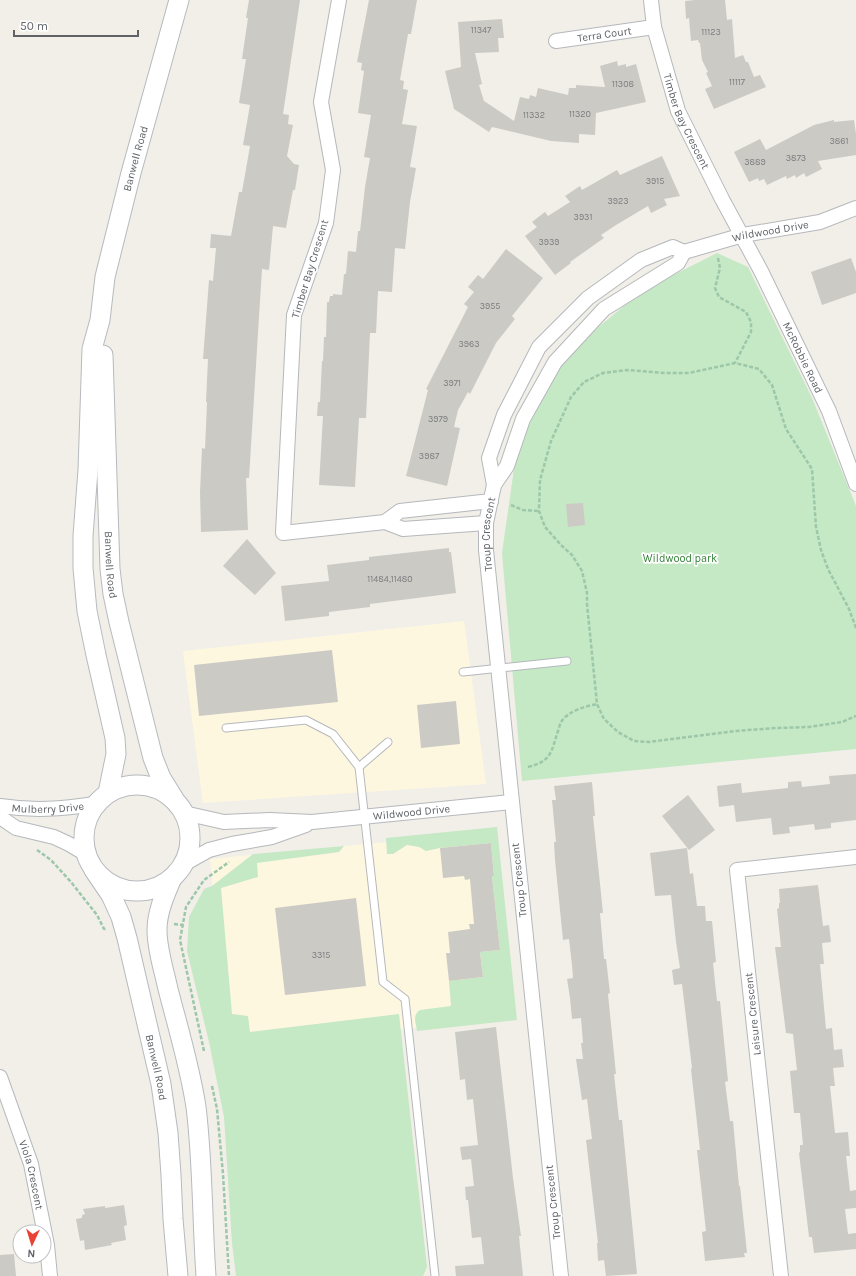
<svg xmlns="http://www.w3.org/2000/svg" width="856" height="1276" viewBox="0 0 856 1276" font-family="Karla,sans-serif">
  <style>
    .commercial { fill: #fef7e0 }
    .green { fill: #c5e8c5 }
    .building { fill: #cccac5 }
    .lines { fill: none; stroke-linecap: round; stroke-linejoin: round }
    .service-casing { stroke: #b5b8bc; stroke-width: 9 }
    .minor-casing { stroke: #b5b8bc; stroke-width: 16 }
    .secondary-casing { stroke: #b6babf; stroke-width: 21 }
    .path { stroke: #9cc7a9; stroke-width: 2.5; stroke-dasharray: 4 2; stroke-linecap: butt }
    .service { stroke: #fff; stroke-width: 7 }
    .minor { stroke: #fff; stroke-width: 14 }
    .secondary { stroke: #fff; stroke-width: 19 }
    .labels { text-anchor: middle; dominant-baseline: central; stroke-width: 3.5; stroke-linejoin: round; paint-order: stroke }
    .number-label { font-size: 9px; fill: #7a7d7f }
    .street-label { font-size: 11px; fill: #5f6368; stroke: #fff }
    .park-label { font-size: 11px; fill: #348238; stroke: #fff }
  </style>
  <rect width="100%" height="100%" fill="#f1efe8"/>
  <g class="commercial">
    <path d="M464,621L486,784L203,803L183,651Z"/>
    <path d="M493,832L511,1019L228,1046L210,859Z"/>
  </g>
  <g class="green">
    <path d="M717,253L748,267L812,398L856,506V749L522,781L502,553L517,448L566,354L642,291Z"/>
    <path d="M497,827L517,1020L417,1031C416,1023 412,1015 420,1010L451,1006L449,981L483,977L480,952L500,950L492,876L494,875L491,843L440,848L426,851L419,847L407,845L393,854H387L386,838Z"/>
    <path d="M344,846L339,852L257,863L258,877L221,888L232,1014L248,1016L250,1032L399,1014L427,1267L423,1276H236L232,1243L224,1117L209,1042L187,951L189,917L204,889L212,886L253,854Z"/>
  </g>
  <g class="building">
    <path d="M249,0H300L283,114L289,115L288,124L293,125L287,156L294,164L299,165L295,190H293L286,228L273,226L269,270L262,269L249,478H246L248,530L201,532L200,492L202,448L205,449L207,402H206L208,359H203L209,280L213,281L216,248H210L211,234L231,236L239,192H242L250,146L243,145L250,105L239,103L246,59H242L248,18H246Z"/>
    <path d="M369,0H417L411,34H408L400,80L404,81L403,89L408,90L402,124L417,126L410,167L416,168L410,202L405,249L395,248L392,292L378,291L376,333H370L366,418H359L355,487L319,485L323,416H317L318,402H320L322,361H323L324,337H326L327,302H329L330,296H333V294L342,295L344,274H346L348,251L356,252L358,231H360L365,187L370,158L364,157L371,115L358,113L364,71L361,70L362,63L357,62Z"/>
    <path d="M695,0H725L727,20L732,19L735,58L743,55L746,62H748L754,77L760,75L766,87L714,109L705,89L712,86L706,73L708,72L702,60L700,43H699L698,40L691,41L689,18L686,19L685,1Z"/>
    <path d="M502,19L504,38H498L499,52L475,53L482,84L479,85L484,101L514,121L520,97L529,99L530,95L536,97L538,88L568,95L569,88H576V85L605,87L600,66L617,61L618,66L626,64V67L636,64L646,102L596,113L595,135L579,134V143L551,141L492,127L489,132L454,109L445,71L461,67L458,22Z"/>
    <path d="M834,120V122L854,120L856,134V155L818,161L822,169L806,177L804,173L796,178L795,175L787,179L786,176L767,185L764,179L759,181L758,178L749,182L734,152L760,139L766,150L814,125Z"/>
    <path d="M662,156L680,196L664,199L667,205L651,213L648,206L616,225L601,235L604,238L570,262L571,263L555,275L525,236L537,227L532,222L545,212L548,216L570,202L565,196L580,186L582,190L617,170L620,175Z"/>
    <path d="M506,249L543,278L512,316L515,319L496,343L470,394L468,392L458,410L454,427L460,428L447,486L406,476L428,390L426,389L468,307L464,304L474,292L468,287L478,275L483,279Z"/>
    <path d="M851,258L856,272V293L822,305L811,272Z"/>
    <path d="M583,503L585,525L568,527L566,504Z"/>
    <path d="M247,539L276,573L255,595L223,566Z"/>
    <path d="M449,548V552H451L456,593L370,604V607L329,612V616L285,621L281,586L329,581L327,565L369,560V557Z"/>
    <path d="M332,650L338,702L199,716L194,665Z"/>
    <path d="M456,701L460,744L421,748L417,705Z"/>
    <path d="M856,774V820L831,823V828L815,830L814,824L789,827L790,833L773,835L771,818L736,822L734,805L719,807L717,786L741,783L742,793L788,788V782L801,781L802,787L830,784L829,776Z"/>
    <path d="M592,782L595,816H593L603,913H600L604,959H606L610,993L608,994L616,1074H614L619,1120H622L637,1274L606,1276L604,1260L598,1261L597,1243H598L586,1140L592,1139L587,1099L582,1100L576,1059H583L581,1043H583L581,1018L572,1019L570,998L567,979L573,978L572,965L569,939L563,940L555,860L554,842H556L552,800H556L554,786Z"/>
    <path d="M688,795L715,830L689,850L662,816Z"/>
    <path d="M491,843L494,876H492L500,950L480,952L483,977L449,981L446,953H450L448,932L470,929L469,924H474L470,879L465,880L464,876L443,878L440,848Z"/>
    <path d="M687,848L690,874L693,873L697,906H705L706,921H712L716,962L713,963L717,1001H720L728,1081L725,1082L730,1121H733L739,1186H740L747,1253H744L745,1257L705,1261L702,1232L706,1231L697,1150H700L691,1069L692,1068L682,984L674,985L672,970L680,968L676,942L671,895L655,896L650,853Z"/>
    <path d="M818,885L823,926L829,925L831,942L822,943L824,964H820L826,1029L832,1028L834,1050L842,1049L844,1067L833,1068L835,1086H830L835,1133L848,1132L850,1156H846L850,1191L856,1190V1208L845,1209L848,1234L856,1233V1249L814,1253L812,1237H809L799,1153L800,1152V1145H803L800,1113H794L790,1071L797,1070L793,1034L786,1033L775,947H781L777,909L779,908V903H780L779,889Z"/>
    <path d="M356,898L366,986L285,995L275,908Z"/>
    <path d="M496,1027L513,1178L521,1236H519L523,1276H456L455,1266L484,1264L481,1237L472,1238L468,1200H466L465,1187L474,1186L471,1159L462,1160L460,1147L478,1145L473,1099L467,1100L465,1079L460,1080L455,1032Z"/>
    <path d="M124,1205L127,1225L124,1226L126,1240L111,1243L112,1245L85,1250L84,1240L80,1241L76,1219L82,1218V1215L85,1214L83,1209L105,1206V1208Z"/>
    <path d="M14,1254L16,1276H0V1255Z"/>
  </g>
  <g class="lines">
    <defs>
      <g id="service">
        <path d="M463,672L567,661"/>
        <path d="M226,728L306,720L333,734L359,767L383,982L405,999L435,1276"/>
        <path d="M359,767L388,742"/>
      </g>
      <g id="minor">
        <path d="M339,0L321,102L333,170L326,223L294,315L283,533L385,522L403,529L486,523"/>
        <path id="s1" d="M651,0L654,27L678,111L722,199L761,271L829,411L856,484"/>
        <path id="s2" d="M556,41L654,27"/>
        <path id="s3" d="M684,252L743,235L820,222L856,208"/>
        <path d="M494,485L507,466L523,419L555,362L604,309L678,263L684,252"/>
        <path d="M385,522L400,511L491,501"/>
        <path id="s4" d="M0,806C33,811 62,809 95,804"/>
        <path id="s5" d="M184,813L224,822L270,820L312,822L511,802"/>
        <path d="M0,817L16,828L54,837L69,844L86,854"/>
        <path d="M184,864L209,850L232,844L272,837L306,825"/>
        <path id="s6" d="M0,1077L31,1164L47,1245L50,1276"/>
        <path id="s7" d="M561,1276L486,550V523L494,485L489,458L504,415L539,347L588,298L641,260L673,247L684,252"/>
        <path d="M781,1276L737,870L856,857"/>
      </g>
      <g id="secondary">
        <path id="s8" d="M103,355L110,569L113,594L119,622L153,758L161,778L174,799"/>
        <circle cx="137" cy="838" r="53"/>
        <path id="s9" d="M108,793L116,754L115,738L96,655L87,611L83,568V536L88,470L92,349L100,320L105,277L131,173L179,0"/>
        <path id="s10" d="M94,870L111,895L121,917L127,938L161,1084L168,1133L171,1175L173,1219L178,1276"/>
        <path d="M172,878C165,894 157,912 157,930C157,950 164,970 168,989C178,1028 190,1067 196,1107C203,1163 202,1220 206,1276"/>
      </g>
    </defs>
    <use href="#service" class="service-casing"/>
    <use href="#minor" class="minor-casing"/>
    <use href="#secondary" class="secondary-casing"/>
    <g class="path">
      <path d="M718,258L720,268L715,288L719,297L746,312L751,322V332L735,363"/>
      <path d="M511,505L523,510L539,511"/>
      <path d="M856,628L849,609L828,569L821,550L816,527L812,469L786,429L772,385L759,369L735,363L689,373H665L627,370L603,373L584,382L571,397L551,441L540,480L539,511L545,527L561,545L572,555L582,571L587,593V604L597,704L604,719L618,732L634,741L649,742L735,731L776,728L809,727L842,722L856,716"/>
      <path d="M528,767C552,761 551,752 558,731C559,728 560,724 561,722C568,711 586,706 597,704"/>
      <path d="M37,850L51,860L71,882L97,915L104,929H106"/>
      <path d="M174,924L183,925"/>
      <path d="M204,1051L180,940L186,907L204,880L229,862"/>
      <path d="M212,1086L217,1109L223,1174L229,1276"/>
    </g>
    <use href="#service" class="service"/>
    <use href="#minor" class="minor"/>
    <use href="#secondary" class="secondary"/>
  </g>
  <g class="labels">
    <g class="number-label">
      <text x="481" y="30">11347</text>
      <text x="711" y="32">11123</text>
      <text x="737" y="82">11117</text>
      <text x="623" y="84">11308</text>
      <text x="580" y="114">11320</text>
      <text x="534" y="115">11332</text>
      <text x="839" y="141">3861</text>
      <text x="796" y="158">3873</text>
      <text x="755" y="162">3889</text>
      <text x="655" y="181">3915</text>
      <text x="618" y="201">3923</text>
      <text x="583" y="217">3931</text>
      <text x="549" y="242">3939</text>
      <text x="490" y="306">3955</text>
      <text x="469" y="344">3963</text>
      <text x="452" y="383">3971</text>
      <text x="438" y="419">3979</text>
      <text x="429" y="456">3987</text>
      <text x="390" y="579">11484,11480</text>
      <text x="321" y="955">3315</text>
    </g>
    <g class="street-label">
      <text stroke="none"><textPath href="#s2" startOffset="49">Terra Court</textPath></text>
      <text stroke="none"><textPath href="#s1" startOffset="127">Timber Bay Crescent</textPath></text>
      <text stroke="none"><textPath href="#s9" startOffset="644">Banwell Road</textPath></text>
      <text stroke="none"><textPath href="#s3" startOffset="89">Wildwood Drive</textPath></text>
      <text transform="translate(310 269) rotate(-73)">Timber Bay Crescent</text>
      <text stroke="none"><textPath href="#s1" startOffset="391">McRobbie Road</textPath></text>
      <text stroke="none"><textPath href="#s7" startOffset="746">Troup Crescent</textPath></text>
      <text stroke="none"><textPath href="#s8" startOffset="210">Banwell Road</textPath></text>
      <text stroke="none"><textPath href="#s4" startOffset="48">Mulberry Drive</textPath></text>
      <text stroke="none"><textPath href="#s5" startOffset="229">Wildwood Drive</textPath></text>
      <text transform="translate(519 880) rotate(-96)">Troup Crescent</text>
      <text transform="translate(753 1014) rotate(-96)">Leisure Crescent</text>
      <text stroke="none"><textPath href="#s10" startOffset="209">Banwell Road</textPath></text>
      <text stroke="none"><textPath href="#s6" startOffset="103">Viola Crescent</textPath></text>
      <text transform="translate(553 1202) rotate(-96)">Troup Crescent</text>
    </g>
    <g class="park-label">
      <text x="680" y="558">Wildwood park</text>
    </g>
  </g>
  <g transform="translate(32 1244) rotate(184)"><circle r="19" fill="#ffffff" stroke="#bfc1c3"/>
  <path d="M0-3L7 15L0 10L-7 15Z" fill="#ea4335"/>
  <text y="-6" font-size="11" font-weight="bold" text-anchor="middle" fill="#5f6368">N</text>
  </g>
  <path d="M14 30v6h124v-6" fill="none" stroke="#5f6368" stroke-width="2"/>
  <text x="20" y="30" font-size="12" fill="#5f6368" stroke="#ffffff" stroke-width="3" paint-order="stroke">50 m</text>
</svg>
